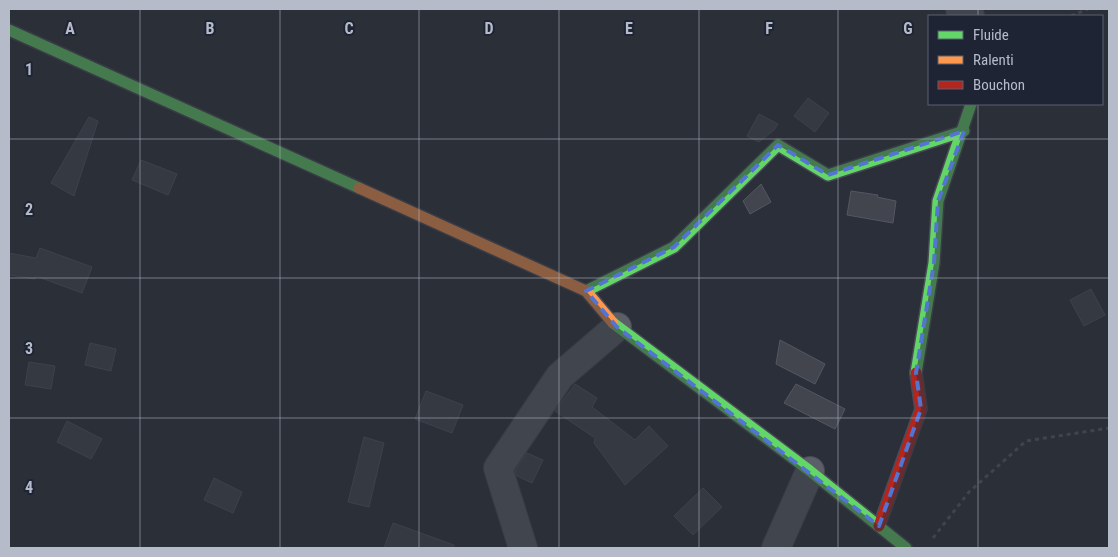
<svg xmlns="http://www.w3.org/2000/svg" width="1118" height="557" viewBox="0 0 1118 557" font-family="'Roboto Condensed',sans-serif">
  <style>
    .building { fill: #42454e; stroke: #535761 }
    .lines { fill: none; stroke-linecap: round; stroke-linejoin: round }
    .street-casing { stroke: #494c53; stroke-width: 30 }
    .fast-casing { stroke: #494c56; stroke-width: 14 }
    .slow-casing { stroke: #494c56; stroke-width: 14 }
    .jam-casing { stroke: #494c56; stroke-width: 14 }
    .path { stroke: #595d64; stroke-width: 3; stroke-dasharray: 4 4; stroke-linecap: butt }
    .street { stroke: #5c5f67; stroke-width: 28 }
    .fast { stroke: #63d668; stroke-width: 11 }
    .slow { stroke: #ff974d; stroke-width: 11 }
    .jam { stroke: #b3261e; stroke-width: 11 }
    .marked { fill: none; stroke: #5374d3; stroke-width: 4; stroke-dasharray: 10 6; stroke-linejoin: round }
    .grid { fill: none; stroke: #b6bbca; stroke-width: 1; stroke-opacity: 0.55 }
    .grid-label { font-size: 16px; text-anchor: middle; font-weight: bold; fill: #b6bbca; stroke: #1e2434; stroke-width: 4; stroke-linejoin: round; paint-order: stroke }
  </style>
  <rect width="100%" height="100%" fill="#2b2f39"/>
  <g class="building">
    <path d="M808,98L829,113L815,132L794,116Z"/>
    <path d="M759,114L778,124L774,130L759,142L747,136Z"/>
    <path d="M89,117L98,121L74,196L51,183Z"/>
    <path d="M141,160L177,174L168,195L132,180Z"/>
    <path d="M761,184L771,202L750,214L743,201Z"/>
    <path d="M851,191L878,195L877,197L896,201L893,223L847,215Z"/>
    <path d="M40,248L92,267L82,293L36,276L35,279L9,275V253L36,258Z"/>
    <path d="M1091,289L1105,315L1084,326L1070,300Z"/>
    <path d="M780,340L825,364L815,384L776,364Z"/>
    <path d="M90,343L116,349L111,371L85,365Z"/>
    <path d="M29,362L55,366L51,389L25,385Z"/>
    <path d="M575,384L597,398L592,407L635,440L649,426L668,446L625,485L594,443L595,438L555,411Z"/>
    <path d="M796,384L845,409L835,429L784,403Z"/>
    <path d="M426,391L463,405L452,433L415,419Z"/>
    <path d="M67,421L102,439L91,459L57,442Z"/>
    <path d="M364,437L384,443L369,507L348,502Z"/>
    <path d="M527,453L543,460L532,483L517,476L515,470Z"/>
    <path d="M214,478L242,492L233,513L204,500Z"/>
    <path d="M703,488L722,507L693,535L674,516Z"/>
    <path d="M393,523L454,545V548H384Z"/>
  </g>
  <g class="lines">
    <defs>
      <g id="street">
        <path d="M960,9L965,10L970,16"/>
        <path d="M523,548L498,468L560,376L617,327"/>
        <path d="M776,548L810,471"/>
      </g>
      <g id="fast">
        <path d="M9,30L359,188"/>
        <path d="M586,291L674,247L778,145L828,175L964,131"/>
        <path d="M613,323L810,471L906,548"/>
        <path d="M916,373L934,263L938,201L971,104"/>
      </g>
      <path id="slow" d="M359,188L586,291L613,323"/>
      <path id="jam" d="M879,526L921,409L916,373"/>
    </defs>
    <use href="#street" class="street-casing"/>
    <use href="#fast" class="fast-casing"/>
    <use href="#slow" class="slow-casing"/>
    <use href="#jam" class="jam-casing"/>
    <g class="path">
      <path d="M1071,16L1088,9"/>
      <path d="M933,538L969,492L1026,441L1109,428"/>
    </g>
    <use href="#street" class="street"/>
    <use href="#fast" class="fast"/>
    <use href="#slow" class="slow"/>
    <use href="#jam" class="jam"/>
  </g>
  <path d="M0 0H1118V557H0ZM964,131L938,201L934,263L916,373L921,409L879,526L617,327L586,291L674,247L778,145L828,175Z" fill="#2b2f39" fill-opacity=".55" fill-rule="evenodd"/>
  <path class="marked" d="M964,131L938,201L934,263L916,373L921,409L879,526L617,327L586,291L674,247L778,145L828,175Z"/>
  <path class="grid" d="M140,9V548M280,9V548M419,9V548M559,9V548M699,9V548M838,9V548M978,9V16M978,104V548M9,139H1109M9,278H1109M9,418H1109"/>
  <g class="grid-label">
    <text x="70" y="34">A</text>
    <text x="210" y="34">B</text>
    <text x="349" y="34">C</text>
    <text x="489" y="34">D</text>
    <text x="629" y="34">E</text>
    <text x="769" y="34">F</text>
    <text x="908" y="34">G</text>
    <text x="29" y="75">1</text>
    <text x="29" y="215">2</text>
    <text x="29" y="354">3</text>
    <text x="29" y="493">4</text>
  </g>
  <rect width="1118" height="557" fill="none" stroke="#b6bbca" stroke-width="20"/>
  <rect x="928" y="15" width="175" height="90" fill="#1e2434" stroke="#5b6070"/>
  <rect x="938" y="31" width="25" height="8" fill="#63d668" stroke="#5b6070"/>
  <text x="973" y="40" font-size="15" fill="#b6bbca">Fluide</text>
  <rect x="938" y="56" width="25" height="8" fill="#ff974d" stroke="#5b6070"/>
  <text x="973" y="65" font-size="15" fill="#b6bbca">Ralenti</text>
  <rect x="938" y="81" width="25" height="8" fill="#b3261e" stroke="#5b6070"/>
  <text x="973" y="90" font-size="15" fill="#b6bbca">Bouchon</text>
</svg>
